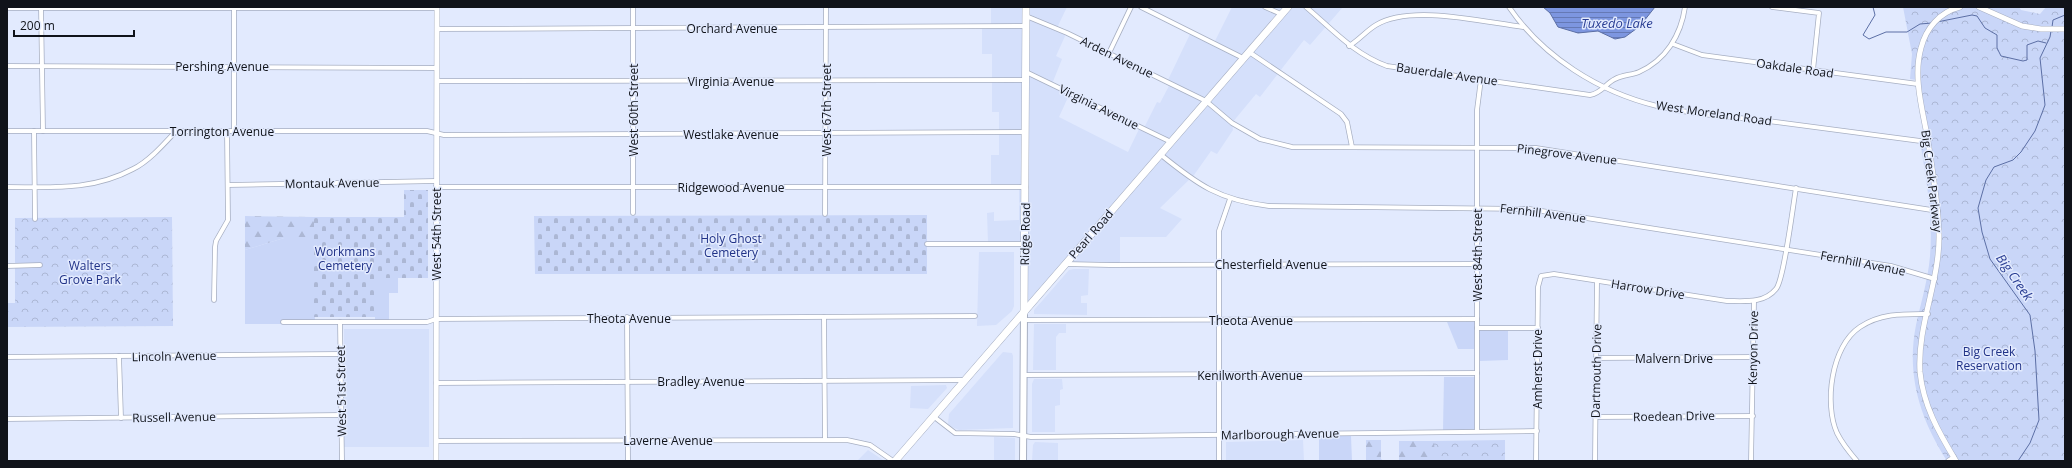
<svg xmlns="http://www.w3.org/2000/svg" width="2072" height="468" viewBox="0 0 2072 468" font-family="'Open Sans',sans-serif">
  <style>
    .built { fill: #d5e0fb }
    .grass { fill: #c9d6f8 }
    .forest { fill: url(#forest-firs) }
    .cemetery { fill: url(#cemetery-stones) }
    .park { fill: url(#park-crowns) }
    .water { fill: url(#water-rules); stroke: #5c6fa5 }
    .lines { fill: none; stroke-linecap: round; stroke-linejoin: round }
    .stream { stroke: #5c6fa5; stroke-width: 1 }
    .minor-casing { stroke: #a7afc2; stroke-width: 5.5 }
    .tertiary-casing { stroke: #a7afc2; stroke-width: 6 }
    .secondary-casing { stroke: #a7afc2; stroke-width: 8 }
    .primary-casing { stroke: #a7afc2; stroke-width: 8 }
    .minor { stroke: #fff; stroke-width: 4 }
    .tertiary { stroke: #fff; stroke-width: 5 }
    .secondary { stroke: #fff; stroke-width: 6 }
    .primary { stroke: #fff; stroke-width: 7 }
    .labels { text-anchor: middle; dominant-baseline: central; stroke-width: 3; stroke-linejoin: round; paint-order: stroke }
    .street-label { font-size: 12px; fill: #10131a; stroke: #e2eafe }
    .park-label { font-size: 12px; fill: #203287; stroke: #e2eafe }
    .water-label { font-size: 13px; font-style: italic; fill: #293d93; stroke: #e2eafe }
  </style>
  <defs>
    <pattern id="forest-firs" width="22" height="20" patternUnits="userSpaceOnUse"><rect width="22" height="20" fill="#c9d6f8"/><path d="M5 1l3.5 6h-7zM16 11l3.5 6h-7z" fill="#acb7d4"/></pattern>
    <pattern id="cemetery-stones" width="16" height="16" patternUnits="userSpaceOnUse"><rect width="16" height="16" fill="#c9d6f8"/><path d="M2 7V4a2 2 0 0 1 4 0v3zM10 15v-3a2 2 0 0 1 4 0v3z" fill="#acb7d4"/></pattern>
    <pattern id="park-crowns" width="20" height="18" patternUnits="userSpaceOnUse"><rect width="20" height="18" fill="#c9d6f8"/><path d="M2 6a3 3 0 1 1 6 0M12 15a3 3 0 1 1 6 0" fill="none" stroke="#acb7d4"/></pattern>
    <pattern id="water-rules" width="6" height="5" patternUnits="userSpaceOnUse"><rect width="6" height="5" fill="#7d96e0"/><path d="M0 2.5h6" fill="none" stroke="#6579b5"/></pattern>
  </defs>
  <rect width="100%" height="100%" fill="#e2eafe"/>
  <g class="built">
    <path d="M991,7H1067L1056,30L1066,34L1056,56L1062,59L1052,84L1070,93L1059,117L1128,152L1140,127L1144,128L1157,102L1160,103L1170,84L1167,82L1191,32L1214,43L1232,7H1343L1310,45L1304,40L1260,97L1256,94L1232,123L1233,130L1217,154L1211,151L1194,175L1160,208L1182,219L1166,237H1120V263L1068,262L1024,310L1025,243H988L987,213L994,212V221L1019,220V184H991V155H999V112H992V54H982V28H991Z"/>
    <path d="M979,252H1014V306L1012,311L996,325L977,326Z"/>
    <path d="M1074,269H1089L1088,295L1081,296V303H1087V315L1034,314V310L1043,300L1069,270Z"/>
    <path d="M1034,324H1066V333H1059L1056,337V370H1033Z"/>
    <rect x="344" y="329" width="85" height="118"/>
    <path d="M1003,352L1012,353L1013,356V428L959,430L952,427L948,424L949,414Z"/>
    <path d="M1034,379H1062L1063,389L1060,390V405L1055,406V432H1032V384Z"/>
    <path d="M946,385L947,388L928,409L910,408L911,386Z"/>
    <path d="M994,437L1015,438V461H994Z"/>
    <path d="M1303,440L1304,461H1226V442Z"/>
    <path d="M1035,442L1058,443V461H1032L1033,445Z"/>
    <path d="M868,450L883,460V461H857Z"/>
  </g>
  <g class="grass">
    <path d="M284,238H314L315,324H245V250Z"/>
    <path d="M375,278H398V293H389V320H375Z"/>
    <path d="M1447,322H1475L1474,349H1458Z"/>
    <path d="M1479,330L1508,331V360L1480,361Z"/>
    <path d="M1444,377H1475L1474,430H1443Z"/>
    <path d="M1319,436H1351L1352,461H1319Z"/>
  </g>
  <g class="forest">
    <path d="M245,216L314,217V238H284L245,250Z"/>
    <path d="M1366,440H1381V459L1384,461H1366Z"/>
    <path d="M1399,441H1434L1441,455V461H1399Z"/>
  </g>
  <g class="cemetery">
    <path d="M404,190H428V278H375V317H314V217H404Z"/>
    <path d="M927,215V274H535L534,216Z"/>
  </g>
  <g class="park">
    <path d="M1903,7H2019L2021,10L2040,14L2046,7H2065V461H1947C1920,419 1906,375 1916,325C1921,302 1928,280 1930,256C1933,220 1927,183 1921,147L1928,148L1916,80L1910,79L1912,54Z"/>
    <path d="M172,217L173,326L7,327V303H15V218Z"/>
    <path d="M1505,440V461H1435L1434,441Z"/>
  </g>
  <path class="water" d="M1543,7H1655L1640,26L1625,37L1615,39L1598,31L1578,33L1558,27L1550,13Z"/>
  <g class="lines">
    <g class="stream">
      <path d="M1873,7L1875,15L1863,35L1869,39L1886,32H1907L1920,24L1932,23"/>
      <path d="M1937,22L1972,15L1977,16L1985,28L1997,35V48L2001,56L2023,61L2027,60V45L2038,41L2046,43"/>
      <path d="M2052,27L2053,20L2065,15"/>
      <path d="M2018,461L2030,443L2039,420L2035,351L2030,315L1990,259L1982,232L1978,208L1986,180L1994,167L2013,160L2021,152L2035,131L2042,113L2045,105L2040,58L2050,37L2051,31"/>
    </g>
    <defs>
      <g id="minor">
        <path d="M41,7L43,131"/>
        <path d="M633,7V213"/>
        <path d="M1141,7L1243,58"/>
        <path d="M1265,7L1281,14"/>
        <path d="M1306,7C1332,29 1354,54 1387,66L1590,95C1602,93 1606,83 1615,79C1622,75 1632,75 1639,72C1666,60 1681,35 1685,7"/>
        <path d="M1509,7C1543,57 1599,92 1657,106C1693,115 1732,117 1768,121C1822,128 1875,135 1928,142"/>
        <path d="M1772,7L1819,13L1813,70"/>
        <path d="M7,8H437"/>
        <path d="M234,9V131"/>
        <path d="M1026,16L1067,33L1206,101L1232,123L1260,139L1292,147L1536,148L1938,211"/>
        <path d="M437,29L1026,26"/>
        <path d="M1673,44L1702,55L1918,84"/>
        <path d="M1349,46C1359,40 1366,31 1376,25C1411,4 1483,22 1523,27"/>
        <path d="M1249,52L1341,114L1347,122L1352,147"/>
        <path d="M1109,53L1131,7"/>
        <path d="M7,66L436,68"/>
        <path d="M1026,72L1171,142"/>
        <path d="M437,81L1026,80"/>
        <path d="M7,131H427L444,135L1025,132"/>
        <path d="M34,131L35,219"/>
        <path d="M1160,154C1198,185 1219,200 1269,206L1529,209L1891,266L1935,279"/>
        <path d="M228,185L436,181"/>
        <path d="M7,187C52,187 92,191 133,169C149,161 163,145 176,131"/>
        <path d="M436,187H1026"/>
        <path d="M825,214L826,7"/>
        <path d="M927,244H1024"/>
        <path d="M1066,264L1110,265L1477,264"/>
        <path d="M7,266L40,265"/>
        <path d="M214,300L215,247L216,241L228,220L227,131"/>
        <path d="M627,317L628,461"/>
        <path d="M824,317L825,439"/>
        <path d="M1024,320L1477,319"/>
        <path d="M283,322H427L436,319L975,316"/>
        <path d="M340,322L342,461"/>
        <path d="M1477,328H1538"/>
        <path d="M119,356L121,418"/>
        <path d="M7,357L340,354"/>
        <path d="M1596,358L1753,357"/>
        <path d="M1023,375L1477,373"/>
        <path d="M436,383L964,380"/>
        <path d="M933,416L955,433L1014,434L1031,437L1537,431"/>
        <path d="M1595,417L1753,416"/>
        <path d="M7,419L341,415"/>
        <path d="M1477,431V110L1481,79"/>
        <path d="M436,441L847,440L870,445L893,461"/>
        <path d="M1219,461V231L1230,199"/>
        <path d="M1536,461L1538,287L1541,276L1554,274L1727,301C1743,301 1764,304 1776,289C1784,280 1793,205 1796,188"/>
        <path d="M1595,461L1597,281"/>
        <path d="M1751,461L1754,301"/>
        <path d="M1857,461C1850,453 1842,443 1837,433C1824,404 1831,346 1860,327C1881,313 1904,314 1928,314"/>
        <path d="M1948,461L1954,457"/>
      </g>
      <g id="tertiary">
        <path d="M1979,7L2022,26L2041,29H2065"/>
        <path d="M436,461L437,7"/>
        <path d="M1956,461C1939,433 1923,405 1920,372C1917,325 1940,281 1939,234C1938,201 1932,168 1927,135C1922,108 1913,76 1921,48C1926,28 1940,12 1960,7"/>
      </g>
      <path id="secondary" d="M1023,461L1024,313"/>
      <g id="primary">
        <path d="M1024,313L1026,7"/>
        <path d="M895,461L1288,7"/>
      </g>
    </defs>
    <use href="#minor" class="minor-casing"/>
    <use href="#tertiary" class="tertiary-casing"/>
    <use href="#secondary" class="secondary-casing"/>
    <use href="#primary" class="primary-casing"/>
    <use href="#minor" class="minor"/>
    <use href="#tertiary" class="tertiary"/>
    <use href="#secondary" class="secondary"/>
    <use href="#primary" class="primary"/>
  </g>
  <g class="labels">
    <g class="street-label">
      <text x="732" y="28">Orchard Avenue</text>
      <text transform="translate(1117 57) rotate(26)">Arden Avenue</text>
      <text x="222" y="66">Pershing Avenue</text>
      <text transform="translate(1795 68) rotate(8)">Oakdale Road</text>
      <text transform="translate(1447 74) rotate(8)">Bauerdale Avenue</text>
      <text x="731" y="81">Virginia Avenue</text>
      <text transform="translate(1099 107) rotate(26)">Virginia Avenue</text>
      <text transform="translate(633 110) rotate(-90)">West 60th Street</text>
      <text transform="translate(826 110) rotate(-90)">West 67th Street</text>
      <text transform="translate(1714 113) rotate(8)">West Moreland Road</text>
      <text x="222" y="131">Torrington Avenue</text>
      <text x="731" y="134">Westlake Avenue</text>
      <text transform="translate(1567 154) rotate(7)">Pinegrove Avenue</text>
      <text transform="translate(1932 181) rotate(83)">Big Creek Parkway</text>
      <text transform="translate(332 183) rotate(-1)">Montauk Avenue</text>
      <text x="731" y="187">Ridgewood Avenue</text>
      <text transform="translate(1543 213) rotate(7)">Fernhill Avenue</text>
      <text transform="translate(436 234) rotate(-90)">West 54th Street</text>
      <text transform="translate(1025 234) rotate(-89)">Ridge Road</text>
      <text transform="translate(1091 234) rotate(-49)">Pearl Road</text>
      <text transform="translate(1477 255) rotate(-90)">West 84th Street</text>
      <text transform="translate(1863 263) rotate(11)">Fernhill Avenue</text>
      <text x="1271" y="264">Chesterfield Avenue</text>
      <text transform="translate(1648 289) rotate(9)">Harrow Drive</text>
      <text x="629" y="318">Theota Avenue</text>
      <text x="1251" y="320">Theota Avenue</text>
      <text transform="translate(1753 348) rotate(-89)">Kenyon Drive</text>
      <text transform="translate(174 356) rotate(-1)">Lincoln Avenue</text>
      <text x="1674" y="358">Malvern Drive</text>
      <text transform="translate(1537 369) rotate(-90)">Amherst Drive</text>
      <text transform="translate(1596 371) rotate(-89)">Dartmouth Drive</text>
      <text x="1250" y="375">Kenilworth Avenue</text>
      <text x="701" y="381">Bradley Avenue</text>
      <text transform="translate(341 391) rotate(-91)">West 51st Street</text>
      <text transform="translate(1674 416) rotate(-1)">Roedean Drive</text>
      <text transform="translate(174 417) rotate(-1)">Russell Avenue</text>
      <text transform="translate(1280 434) rotate(-1)">Marlborough Avenue</text>
      <text x="668" y="440">Laverne Avenue</text>
    </g>
    <g class="park-label">
      <text x="731" y="238">Holy Ghost<tspan x="731" dy="14">Cemetery</tspan></text>
      <text x="345" y="251">Workmans<tspan x="345" dy="14">Cemetery</tspan></text>
      <text x="90" y="265">Walters<tspan x="90" dy="14">Grove Park</tspan></text>
      <text x="1989" y="351">Big Creek<tspan x="1989" dy="14">Reservation</tspan></text>
    </g>
    <g class="water-label">
      <text x="1617" y="23">Tuxedo Lake</text>
      <text transform="translate(2015 277) rotate(55)">Big Creek</text>
    </g>
  </g>
  <rect width="2072" height="468" fill="none" stroke="#10131a" stroke-width="16"/>
  <path d="M14 30v6h120v-6" fill="none" stroke="#10131a" stroke-width="2"/>
  <text x="20" y="30" font-size="12" fill="#10131a" stroke="#e2eafe" stroke-width="3" paint-order="stroke">200 m</text>
</svg>
